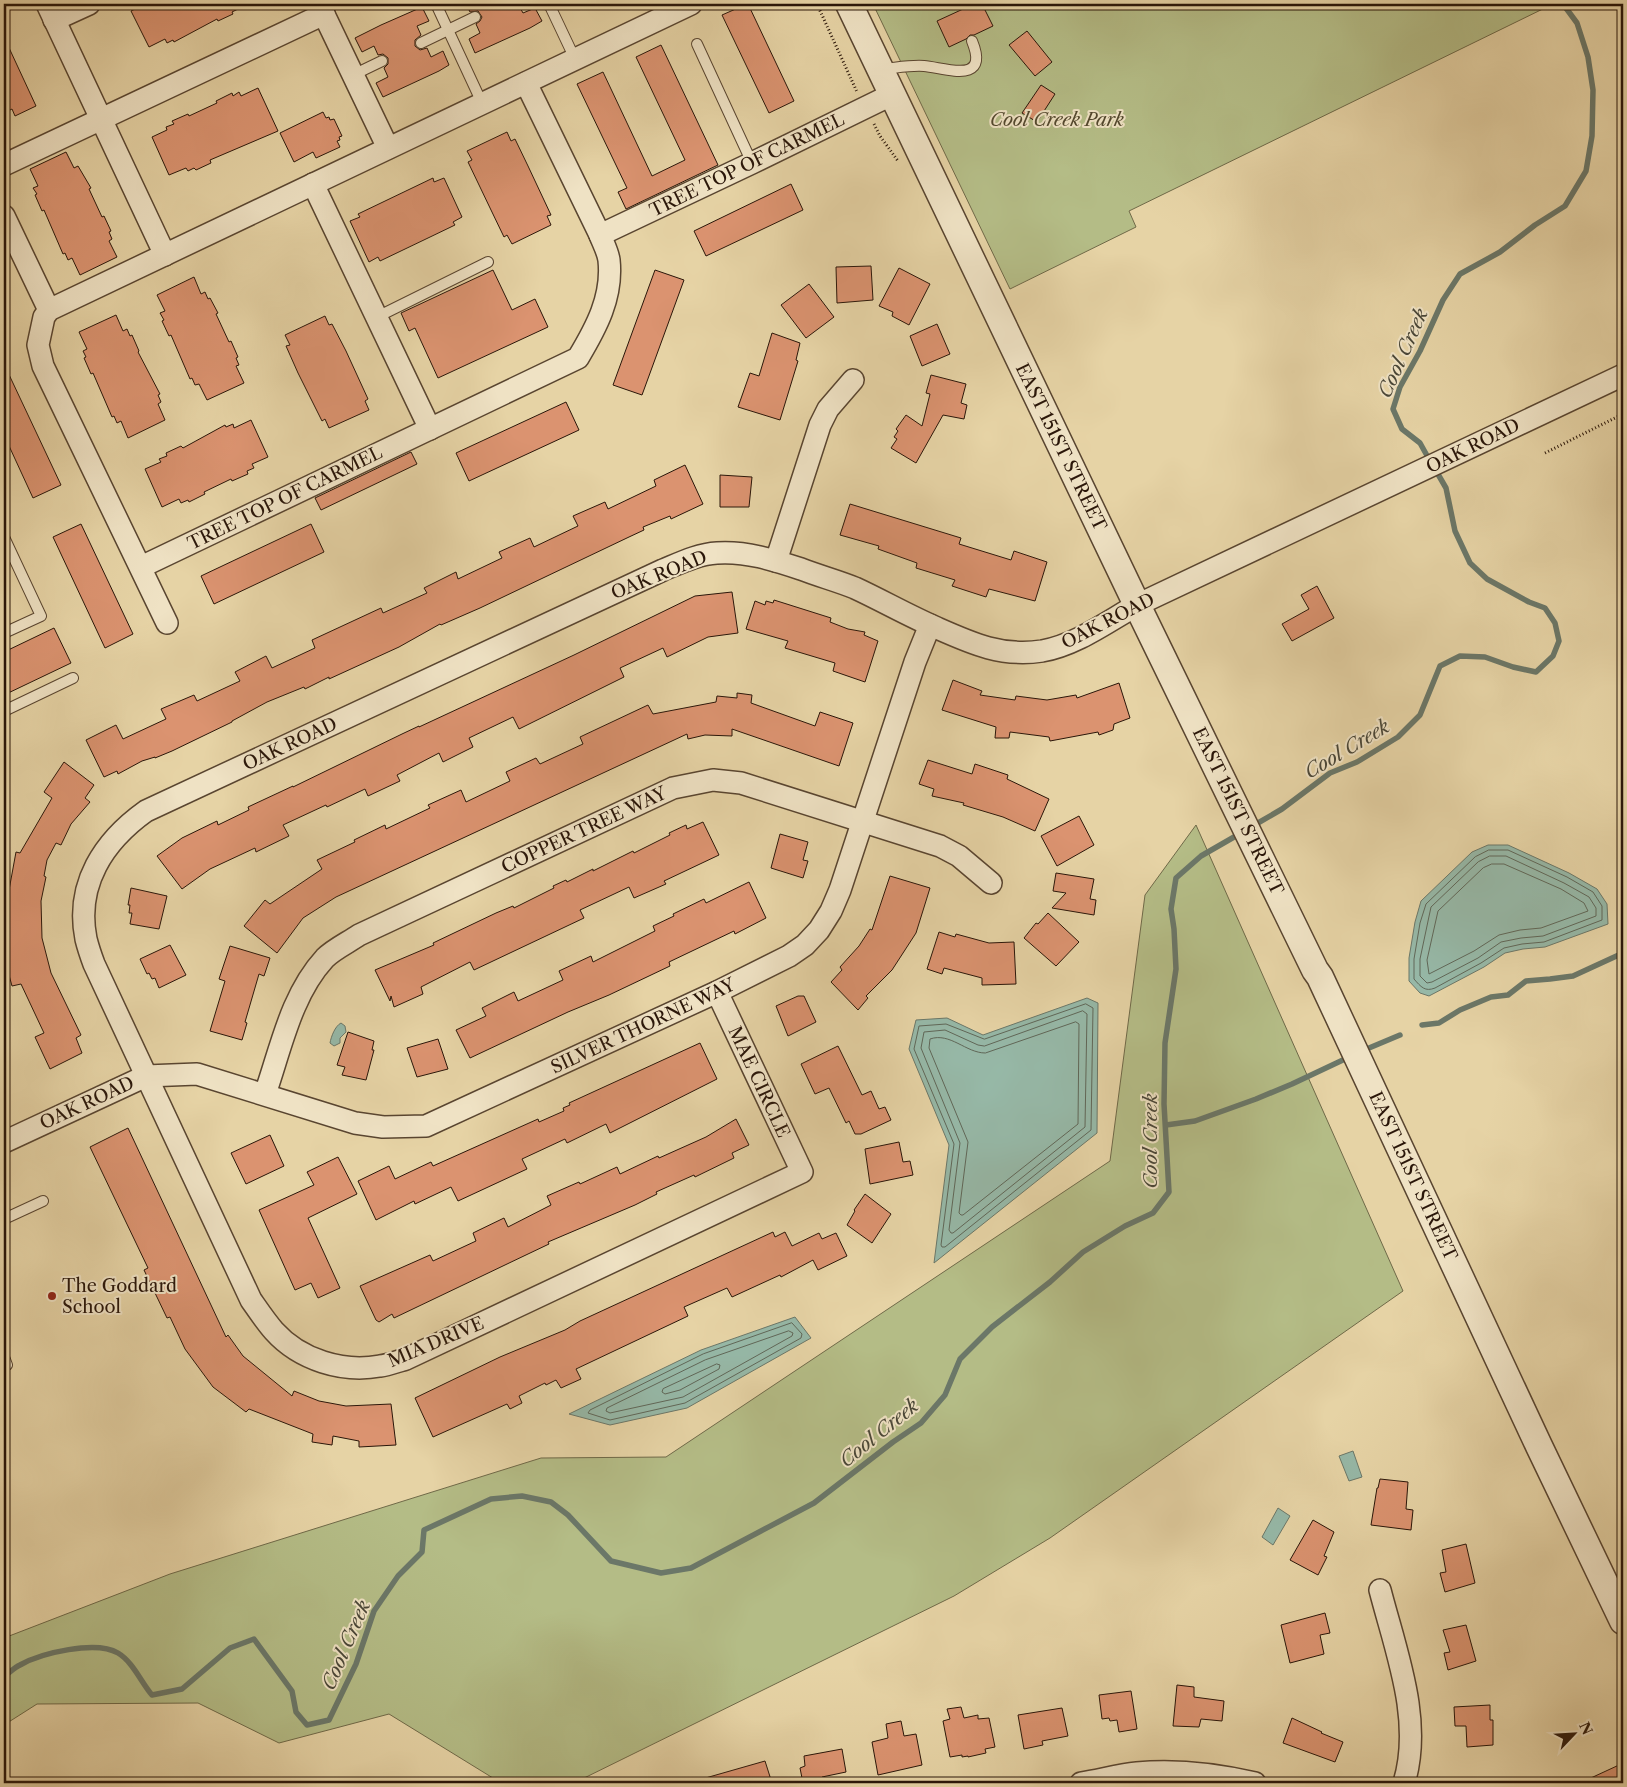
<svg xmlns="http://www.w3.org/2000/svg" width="1627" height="1787" viewBox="0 0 1627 1787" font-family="'Libre Caslon Text',serif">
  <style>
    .green { fill: #b4bc86; stroke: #6f6948 }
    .water { fill: #96b8a7; stroke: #6b7768 }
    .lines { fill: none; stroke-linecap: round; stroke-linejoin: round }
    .shore { stroke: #606758; stroke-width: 1 }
    .stream { stroke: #6b7768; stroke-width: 5.5 }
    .building { fill: #db9370; stroke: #2a1609 }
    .service-casing { stroke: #594530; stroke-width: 12 }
    .minor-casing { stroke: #594530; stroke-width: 24 }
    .tertiary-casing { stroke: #594530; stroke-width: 29 }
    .path { stroke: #2a1609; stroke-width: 3; stroke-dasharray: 1 2.5; stroke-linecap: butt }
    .service { stroke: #efe2c4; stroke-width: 10 }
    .minor { stroke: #efe2c4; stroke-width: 21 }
    .tertiary { stroke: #efe2c4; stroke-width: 26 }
    .poi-dot { fill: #8f2418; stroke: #efe2c4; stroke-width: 2 }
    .labels { text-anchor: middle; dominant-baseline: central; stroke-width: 4; stroke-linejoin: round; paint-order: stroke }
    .park-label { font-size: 18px; font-style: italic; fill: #53482e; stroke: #efe2c4 }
    .street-label { font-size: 18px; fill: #2a1609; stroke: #efe2c4 }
    .poi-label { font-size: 18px; fill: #2a1609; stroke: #efe2c4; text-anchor: start }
    .water-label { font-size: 19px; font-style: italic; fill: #4a4738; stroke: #efe2c4 }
  </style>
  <rect width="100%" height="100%" fill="#e6d3a5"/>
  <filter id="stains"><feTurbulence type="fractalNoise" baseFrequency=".004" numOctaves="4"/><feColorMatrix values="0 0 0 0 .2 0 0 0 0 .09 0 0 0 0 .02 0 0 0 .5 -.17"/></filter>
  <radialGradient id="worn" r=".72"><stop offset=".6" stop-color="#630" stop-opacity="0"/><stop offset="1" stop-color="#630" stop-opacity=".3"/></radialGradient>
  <g class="green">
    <path d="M873,4H1553L1129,211L1136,227L1010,289Z"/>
    <path d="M1196,825L1403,1291L1050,1538L954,1596L574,1783H501L389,1714L279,1743L198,1703L37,1704L4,1725V1638L170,1574L541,1458L666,1457L1110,1161L1145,895Z"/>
  </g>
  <g class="water">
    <path d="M1488,845H1508L1569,873L1597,889L1607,904L1608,924L1545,947L1523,949L1505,953L1484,967L1429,996L1420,993L1409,981V958L1415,922L1421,901L1472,852Z"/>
    <path d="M1087,998L1098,1003L1097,1133L934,1263L949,1145L909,1049L916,1020L947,1018L983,1035Z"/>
    <path d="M341,1023L345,1026L346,1032L340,1038V1043L334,1046L330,1043C331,1037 335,1026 341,1023Z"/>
    <path d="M795,1317L811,1338L687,1408L610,1425L569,1414L701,1350Z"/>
    <path d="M1353,1451L1362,1477L1349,1481L1339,1456Z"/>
    <path d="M1278,1508L1290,1516L1273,1545L1262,1537Z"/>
  </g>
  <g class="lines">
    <g class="shore">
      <path d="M1489,850H1508L1567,877L1593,892L1602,906V920L1544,942L1522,944L1504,948L1481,963L1435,988C1425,992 1421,987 1414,979V959L1420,923L1426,904L1475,857Z"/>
      <path d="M1490,856H1506L1564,883L1589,897L1596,908V916L1543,936L1521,938L1501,942L1478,958L1432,982L1427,983L1420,976V959L1431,907L1478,862Z"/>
      <path d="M1492,864H1504L1561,889L1584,903L1588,911L1541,928L1520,930L1499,935L1474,951L1429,974L1427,960L1438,911L1483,868Z"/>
      <path d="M1086,1004L1093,1008L1091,1130L945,1247H942L941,1245L954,1144L914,1049L919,1026L946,1024L984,1039Z"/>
      <path d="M1083,1011L1087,1014L1085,1127L953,1233H951L949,1230L960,1143L921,1048L924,1032L945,1030L978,1045L984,1046Z"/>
      <path d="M1076,1022L1079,1024L1078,1124L963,1215H961L959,1213L968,1142L929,1048L930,1039C950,1032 966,1053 985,1053Z"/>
      <path d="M792,1323L802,1334L801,1338L685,1403L610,1420L588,1413L590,1410L703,1354Z"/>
      <path d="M789,1331L793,1333L792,1336L683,1397L610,1413L606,1411L607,1408L705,1360Z"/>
      <path d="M717,1364L720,1365L719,1369L680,1390L665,1394L662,1392L663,1389Z"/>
    </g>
    <g class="stream">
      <path d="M1430,461L1420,443L1402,429L1393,409L1400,387L1420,351L1443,300L1460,274L1500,252L1535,225L1565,206L1586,171L1592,136L1593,90L1588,57L1577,23L1563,4"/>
      <path d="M1251,827L1282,809L1330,773L1357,762L1398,737L1420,715L1440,666L1460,656L1485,657L1513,667L1536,672L1553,656L1559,641L1555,623L1545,608L1529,602L1487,579L1470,563L1455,531L1446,488L1435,469"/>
      <path d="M1422,1025L1439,1023L1460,1010L1491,997L1508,995L1526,981L1550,979L1573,976L1623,953"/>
      <path d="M1369,1048L1400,1035"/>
      <path d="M1166,1125L1195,1121L1256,1099L1292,1084L1345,1059"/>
      <path d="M4,1676C9,1673 14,1668 20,1665C41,1653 96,1640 118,1653C133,1662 141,1682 152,1695L182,1689L230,1648L254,1639L292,1691L296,1712L307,1725L329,1720L356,1664L374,1611L398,1576L422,1552L424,1530L491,1499L522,1496L551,1502L568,1515L611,1561L661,1573L691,1568L814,1503L893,1442L921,1423L945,1395L960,1359L992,1327L1050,1282L1083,1252L1125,1226L1153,1213L1169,1192L1164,1104L1165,1043L1176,969L1174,929L1171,909L1176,878L1201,856L1241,833"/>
    </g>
  </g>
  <g class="building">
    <path d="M145,4H248L232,12L233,14L218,21L217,19L174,42L173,40L167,43L165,39L149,47L131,11Z"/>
    <path d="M466,4H518L523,13L535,8L542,21L530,28L475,53L469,39L480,33L476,24L480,21L482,17L478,11L470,12Z"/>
    <path d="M747,4H748L794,101L769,113L722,15Z"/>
    <path d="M974,4H982L993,26L974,35H970L966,39L949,47L937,21Z"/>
    <path d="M422,7L429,21L417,26L421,35L415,40V46L420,50L427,48L431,57L443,51L449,65L439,71L383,97L376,83L388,77L384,68L388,64V58L383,54L378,55L374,46L362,52L355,38L381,25Z"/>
    <path d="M1027,31L1052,62L1035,76L1009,45Z"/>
    <path d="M4,37L36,106L15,116L12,109L4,113Z"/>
    <path d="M661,45L718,165L626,209L618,192L627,188L577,84L603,72L652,176L685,160L636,57Z"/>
    <path d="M1041,85L1055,94L1037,122L1022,113Z"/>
    <path d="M258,88L278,131L210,160L211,163L196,170L194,168L188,171L186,168L169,175L152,137L167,130L166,127L174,124L172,121L188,114L189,116L217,103L216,101L232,93L233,96L239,92L241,96Z"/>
    <path d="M323,112L326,118L329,117L330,120L334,119L342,136L339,137L340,140L337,141L340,147L316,158L313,152L294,162L280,133Z"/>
    <path d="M507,132L511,141L515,139L528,166L551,215L547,216L551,225L512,244L507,235L504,237L491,210L468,162L472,160L467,151Z"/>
    <path d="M66,152L74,168L78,166L91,188L89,189L102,217L104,216L111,231L109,232L112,239L109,241L117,257L80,275L72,258L68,260L65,253L63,254L44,210L42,211L35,195L37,194L33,188L38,186L30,169Z"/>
    <path d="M433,178L434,182L444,178L462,217L453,222L455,225L428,238L380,261L378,257L369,262L350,221L360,217L358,214Z"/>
    <path d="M791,184L803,210L706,256L694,231Z"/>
    <path d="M871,266L873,300L837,303L836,267Z"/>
    <path d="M899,268L930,284L909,325L892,316L893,312L879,306Z"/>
    <path d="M493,270L512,310L535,299L548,327L438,378L415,328L409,331L401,313Z"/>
    <path d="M655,270L684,280L642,395L613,385Z"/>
    <path d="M194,277L201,294L205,292L208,299L210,298L218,313L216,314L229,342L231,341L238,357L236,358L239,365L236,366L244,383L207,400L199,384L195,385L192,378L190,379L171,335L169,336L162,321L164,320L160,313L165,311L157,295Z"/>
    <path d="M809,284L834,317L806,338L781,305Z"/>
    <path d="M116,315L123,331L127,329L130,336L132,335L139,351L138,352L160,394L158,395L161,402L158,404L165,420L128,438L121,421L117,423L114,416L112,417L93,373L91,374L84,358L86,357L83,351L87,349L79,332Z"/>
    <path d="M325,316L329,325L332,324L346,351L368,399L365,401L369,410L329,428L325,419L322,421L298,373L286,346L290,345L285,335Z"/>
    <path d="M937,324L950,354L922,366L910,336Z"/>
    <path d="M772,333L800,343L796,360L798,361L780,420L738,407L750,373L759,376Z"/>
    <path d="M4,364L61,485L33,498L4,435Z"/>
    <path d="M931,375L966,384L961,403L967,405L964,419L943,415L916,463L891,448L897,439L894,437L898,431L896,429L906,415L922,426L930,394L926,393Z"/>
    <path d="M566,402L579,430L469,481L456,453Z"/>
    <path d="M251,420L268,457L252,464L254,468L247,471L248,474L232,481L231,479L204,492L205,494L189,502L188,500L181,503L179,499L162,507L145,469L161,462L159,459L167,456L166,453L181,446L183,448L225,425L226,427L233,424L234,428Z"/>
    <path d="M411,452L417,464L321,510L315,498Z"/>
    <path d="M685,465L703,504L671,519L670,516L643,527L644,530L629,537L480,608L441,625L440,624L399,647L329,679V677L305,689L304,687L267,702L232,721V722L172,751L155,758V757L142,761L118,774L117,771L104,777L86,740L116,725L123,739L166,719L161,709L194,695L197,701L240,681L235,672L266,656L272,668L315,648L312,640L381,608L383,613L427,593L424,588L456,572L458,579L502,558L499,552L530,538L534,547L578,526L573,516L605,502L608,509L656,486L654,480Z"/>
    <path d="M720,475L752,477L749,507H720Z"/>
    <path d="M850,504L961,538L959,544L1011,560L1014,551L1047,562L1035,601L989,589L986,597L952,586L955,580L916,568L917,563L878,549L879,546L840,535Z"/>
    <path d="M81,524L133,634L105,648L53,537Z"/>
    <path d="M311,524L324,552L214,604L201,576Z"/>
    <path d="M1317,586L1334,618L1292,641L1282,624L1309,609L1301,595Z"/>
    <path d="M732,592L738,633L708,637L667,657L663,648L620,668L624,677L519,729L513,717L469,738L473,747L443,762L439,753L397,775L400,781L368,796L365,789L327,807L326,805L283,825L289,836L256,852L255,848L210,869L182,889L157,856L182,838L217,821L218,825L249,810L248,807L293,786V787L402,734L419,726V727L574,655L695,596Z"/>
    <path d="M774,600L831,618L830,622L848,629L865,632L864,635L878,641L865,682L833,671L835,663L785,648L788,641L746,629L755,601L765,605L766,601L773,603Z"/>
    <path d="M54,628L71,663L4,695V652Z"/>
    <path d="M953,680L982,691L980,695L1015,700L1016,696L1047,700L1076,695L1077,698L1119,683L1130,718L1114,724L1113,730L1099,735L1098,732L1050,741L1049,737L1010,732L1009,738H995L996,727L942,710Z"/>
    <path d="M737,693L752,695L751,703L815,726L820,712L853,723L839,766L732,729V736L705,735L688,739L687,734L336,897L303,918L277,953L244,926L265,900L270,904L322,869L317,860L355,842L354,840L385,825L386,829L430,808L428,805L461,790L466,802L510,781L506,772L536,758L540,764L583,744L580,737L648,705L653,714L716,702L717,696L737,698Z"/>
    <path d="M928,760L972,774L975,764L1008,775L1007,779L1049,799L1035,831L1003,817L963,805L964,803L932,796L934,789L919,784Z"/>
    <path d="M64,762L94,785L85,798L90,802L71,824L61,845L56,843L47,860L44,876L46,877L41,901L42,938L51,973L81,1035L76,1038L82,1053L50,1069L35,1037L44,1033L21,984L12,986L4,957V901H7L16,852L20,853L52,798L44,792Z"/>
    <path d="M1079,816L1094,845L1057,866L1041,836Z"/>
    <path d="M703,822L719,855L664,881L666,884L634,898L629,887L580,910L584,918L474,970L470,962L421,987L423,994L394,1007L391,996L390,1001L375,970L434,945L433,943L496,913L513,906L514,908L554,888L553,886L566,880L567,882L593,869V871L633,851L634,853L670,835L669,833L686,825L687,829Z"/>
    <path d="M780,834L808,842L803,860L808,861L803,878L771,868Z"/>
    <path d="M1056,873L1094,879L1090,899L1096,900L1094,915L1052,908L1066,893L1053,891Z"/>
    <path d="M890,876L930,888L916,933L892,970L866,996L868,998L858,1010L831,982L842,970L840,967L859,946L870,929L872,930Z"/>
    <path d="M749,882L766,918L735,934L734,931L669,962L670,966L609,995L568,1012L470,1058L456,1030L486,1016L482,1008L514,992L518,1001L563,980L559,971L591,956L593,962L655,931L653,926L674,916L673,914L704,899L706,903Z"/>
    <path d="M131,888L167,896L159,929L130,924L132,913H129L130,905H128Z"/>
    <path d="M1048,913L1079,942L1056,966L1024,938L1036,923L1038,924Z"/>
    <path d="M939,932L955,937L956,934L989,943L1014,942L1016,984L982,985V978L944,968L942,974L927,969Z"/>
    <path d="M170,945L186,975L159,988L155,978L152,979L149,973L147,974L140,959Z"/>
    <path d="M230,946L270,958L264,976L259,974L245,1022L247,1023L242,1040L210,1031L225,981L219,979Z"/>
    <path d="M798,996H804L816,1022L788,1036L776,1006Z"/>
    <path d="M348,1032L374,1041L372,1050H374L366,1080L342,1075L345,1067L337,1065Z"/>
    <path d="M438,1039L448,1069L417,1077L407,1048Z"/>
    <path d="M700,1043L717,1079L610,1133L606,1124L567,1143L565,1139L522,1159L527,1169L458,1201L451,1187L415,1204L414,1201L376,1220L358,1181L389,1166L395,1179L431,1162L433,1166L538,1119L539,1122L564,1111L563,1108L570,1105L569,1103Z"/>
    <path d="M838,1046L862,1095L871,1091L879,1109L885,1107L891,1120L861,1134H855L849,1121L846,1123L829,1088L815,1094L801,1064Z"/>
    <path d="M736,1119L749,1145L732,1153L734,1158L695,1177L694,1175L656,1192L657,1194L635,1205L548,1242L549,1244L528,1254L394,1318L392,1314L379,1322L376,1320L360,1286L430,1255L433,1261L476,1241L473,1233L504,1218L508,1227L551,1205L547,1196L579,1182L580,1184L617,1167L620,1174L658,1156L659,1158L706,1137Z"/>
    <path d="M128,1128L226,1337L228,1335L243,1356L292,1396L294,1391L319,1401L346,1406L391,1404L396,1445L359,1447V1441L333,1436L332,1445L312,1442L313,1434L249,1409L246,1412L213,1387L185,1349L170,1317L167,1318L144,1270L148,1268L90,1147Z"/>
    <path d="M270,1135L284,1166L246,1184L231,1153Z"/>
    <path d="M899,1142L903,1162L910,1161L913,1175L870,1184L865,1149Z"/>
    <path d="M338,1157L357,1194L308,1218L340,1288L318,1298L311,1283L295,1290L259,1210L314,1185L307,1172Z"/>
    <path d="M865,1194L891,1214L872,1243L847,1225L855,1211L854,1210Z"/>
    <path d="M773,1232L775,1237L785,1232L792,1246L819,1233L822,1239L836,1233L847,1256L818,1270L813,1260L781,1277L780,1275L732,1297L727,1288L684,1307L688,1316L576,1369L581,1379L561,1388L556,1380L546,1385L545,1383L519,1396L522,1403L510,1409L507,1404L433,1437L415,1398L500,1357L565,1330L580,1321Z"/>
    <path d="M1380,1479L1408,1482L1406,1509L1413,1510L1411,1530L1371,1525L1377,1488H1378Z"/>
    <path d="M1313,1520L1334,1532L1324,1556L1327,1557L1318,1575L1290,1560Z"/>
    <path d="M1466,1544L1475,1583L1445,1592L1440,1573L1446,1572L1442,1550Z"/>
    <path d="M1325,1613L1330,1633L1320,1635L1324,1654L1290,1663L1281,1625Z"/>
    <path d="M1466,1625L1476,1661L1448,1670L1444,1653L1450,1652L1443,1630Z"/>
    <path d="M1177,1685L1194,1687V1697L1224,1701L1222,1721L1201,1719L1199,1727L1173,1726Z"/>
    <path d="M1131,1691L1137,1729L1119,1732L1117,1720L1110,1721L1109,1718L1102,1719L1099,1695Z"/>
    <path d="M1490,1705V1720H1493V1745L1467,1747L1466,1726H1455L1454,1707Z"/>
    <path d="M961,1707L964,1718L978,1715V1719L989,1718L995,1747L985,1749L986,1753L968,1757V1756L962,1757V1755L950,1757L943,1721L950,1719L947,1709Z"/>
    <path d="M1062,1708L1068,1736L1042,1741L1043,1745L1024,1749L1018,1715Z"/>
    <path d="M1292,1718L1322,1732L1321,1733L1343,1742L1335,1762L1283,1743Z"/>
    <path d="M901,1721L904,1736L916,1734L922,1765L878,1775L872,1742L888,1738L886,1724Z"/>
    <path d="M842,1749L846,1772L822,1777L823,1783H803L800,1768L805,1766L804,1756Z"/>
    <path d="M765,1761L772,1783H703L702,1779Z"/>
    <path d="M1619,1765L1623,1773V1783H1580Z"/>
  </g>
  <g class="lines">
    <defs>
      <g id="service">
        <path d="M436,4L482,103"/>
        <path d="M549,4L575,59"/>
        <path d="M421,43L475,17"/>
        <path d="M697,44L752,163"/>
        <path d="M882,69C895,68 910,65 924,66C946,68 990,85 972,41"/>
        <path d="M353,75L382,61"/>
        <path d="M377,317L488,262"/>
        <path d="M4,537L41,616L4,633"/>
        <path d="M4,711L73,678"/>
        <path d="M4,1219L43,1201"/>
        <path d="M4,1357L7,1365"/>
      </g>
      <g id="minor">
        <path d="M47,4L165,255"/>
        <path d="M319,4L388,148"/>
        <path d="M54,20L89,4"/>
        <path d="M4,165L324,14"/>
        <path d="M313,184L430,429"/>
        <path d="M4,216L49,310"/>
        <path d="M600,235L752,163L893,94"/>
        <path d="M776,561L820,425L828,409L853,380"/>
        <path d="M141,567L578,358C596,328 613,297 609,260C608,252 603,243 600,235L526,83"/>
        <path d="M167,623L43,366L38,345L44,317L49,310L691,4"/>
        <path d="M717,992L802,1172L406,1359C398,1361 389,1365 380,1366C343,1373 300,1360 274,1331C266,1322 258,1310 251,1300L94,964C91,956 88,947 86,939C75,884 104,841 146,811L663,570C680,563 698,554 717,553C746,551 774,560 801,569C819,576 838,581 855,588C883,601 909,616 937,628C973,644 1002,657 1042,651C1076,645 1107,622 1137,605L1623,375"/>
        <path d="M265,1094C281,1048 291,995 325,958C334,949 349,942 359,935L673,788L713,780L741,783L940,846L959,856L991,883"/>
        <path d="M4,1142L146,1076L197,1074L355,1123L383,1127L426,1126L717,992L789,956L805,945L819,930L831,911L840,890L915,662L930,625"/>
        <path d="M1380,1590C1396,1652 1423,1720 1404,1783"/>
        <path d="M1081,1783C1100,1780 1118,1775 1137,1773C1178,1769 1216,1774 1255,1783"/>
      </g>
      <path id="tertiary" d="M849,4L1137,605L1315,970L1320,977L1539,1446L1623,1621"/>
    </defs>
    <use href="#service" class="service-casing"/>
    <use href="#minor" class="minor-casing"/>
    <use href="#tertiary" class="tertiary-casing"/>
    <g class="path">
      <path d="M817,4L857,92"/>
      <path d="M874,124L880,136L898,161"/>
      <path d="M1545,453L1623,414"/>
    </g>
    <use href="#service" class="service"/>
    <use href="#minor" class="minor"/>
    <use href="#tertiary" class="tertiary"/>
  </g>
  <circle class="poi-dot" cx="52" cy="1296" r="5"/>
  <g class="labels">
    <g class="park-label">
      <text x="1057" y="120">Cool Creek Park</text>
    </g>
    <g class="street-label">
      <text transform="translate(747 165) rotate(-26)">TREE TOP OF CARMEL</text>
      <text transform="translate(1473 446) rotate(-26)">OAK ROAD</text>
      <text transform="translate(1061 447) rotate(64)">EAST 151ST STREET</text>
      <text transform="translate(285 498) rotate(-26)">TREE TOP OF CARMEL</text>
      <text transform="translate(659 575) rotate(-22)">OAK ROAD</text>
      <text transform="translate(1108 621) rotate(-27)">OAK ROAD</text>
      <text transform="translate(290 744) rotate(-25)">OAK ROAD</text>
      <text transform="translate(1238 811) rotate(64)">EAST 151ST STREET</text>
      <text transform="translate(584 830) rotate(-25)">COPPER TREE WAY</text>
      <text transform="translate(643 1026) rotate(-25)">SILVER THORNE WAY</text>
      <text transform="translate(759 1082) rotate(65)">MAE CIRCLE</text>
      <text transform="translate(87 1103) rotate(-25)">OAK ROAD</text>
      <text transform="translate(1413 1176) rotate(65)">EAST 151ST STREET</text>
      <text transform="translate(436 1342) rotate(-23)">MIA DRIVE</text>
    </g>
    <g class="poi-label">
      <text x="62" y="1286">The Goddard<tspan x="62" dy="21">School</tspan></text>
    </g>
    <g class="water-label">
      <text transform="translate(1403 353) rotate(-66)">Cool Creek</text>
      <text transform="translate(1347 749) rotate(-31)">Cool Creek</text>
      <text transform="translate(1150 1141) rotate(-90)">Cool Creek</text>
      <text transform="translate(879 1433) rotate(-39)">Cool Creek</text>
      <text transform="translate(346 1645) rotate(-67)">Cool Creek</text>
    </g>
  </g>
  <rect width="1627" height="1787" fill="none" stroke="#e6d3a5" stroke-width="20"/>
  <rect x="5" y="5" width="1617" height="1777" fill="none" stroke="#2a1609" stroke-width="2.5"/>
  <rect x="10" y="10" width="1607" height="1767" fill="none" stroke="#2a1609"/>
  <g transform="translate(1574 1734) rotate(65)" stroke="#efe2c4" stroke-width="4" paint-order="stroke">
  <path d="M0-4L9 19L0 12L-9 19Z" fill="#2a1609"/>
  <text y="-8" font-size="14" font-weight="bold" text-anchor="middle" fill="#2a1609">N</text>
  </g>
  <rect width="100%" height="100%" filter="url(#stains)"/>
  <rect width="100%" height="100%" fill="url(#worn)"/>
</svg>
